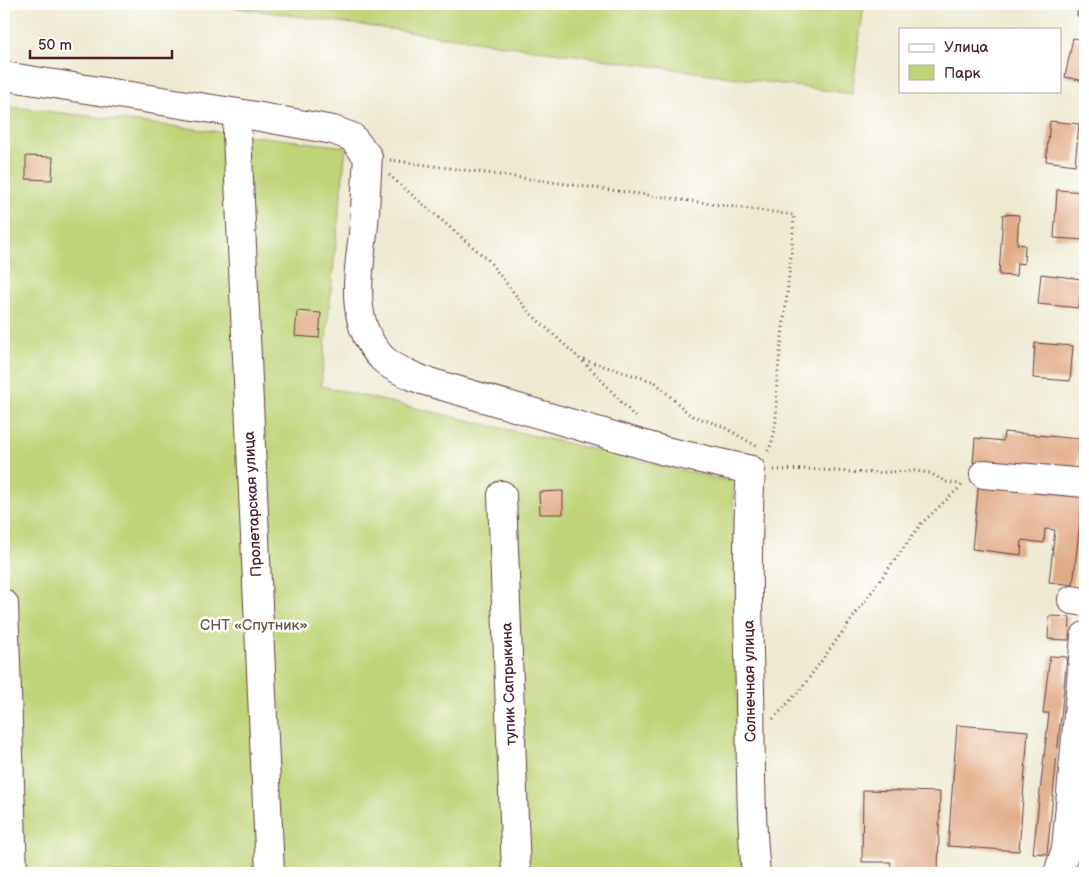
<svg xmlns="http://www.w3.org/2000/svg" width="1089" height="877" viewBox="0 0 1089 877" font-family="'Balsamiq Sans',sans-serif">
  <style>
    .green { fill: #bfd478; stroke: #847a52 }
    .building { fill: #e1ab85 }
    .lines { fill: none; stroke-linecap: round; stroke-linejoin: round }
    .minor-casing { stroke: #633d44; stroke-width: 30 }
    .path { stroke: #633d44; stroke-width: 3; stroke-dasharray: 1 4; stroke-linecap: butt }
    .minor { stroke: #fff; stroke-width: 28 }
    .labels { text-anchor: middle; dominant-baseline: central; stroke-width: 5; stroke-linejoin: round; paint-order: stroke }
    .street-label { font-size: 15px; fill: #4a1f2b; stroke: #fff }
    .park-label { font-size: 15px; fill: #6d5542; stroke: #fff }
  </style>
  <rect width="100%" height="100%" fill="#fff"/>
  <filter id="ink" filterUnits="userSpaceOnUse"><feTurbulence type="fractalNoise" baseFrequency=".02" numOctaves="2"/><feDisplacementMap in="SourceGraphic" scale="10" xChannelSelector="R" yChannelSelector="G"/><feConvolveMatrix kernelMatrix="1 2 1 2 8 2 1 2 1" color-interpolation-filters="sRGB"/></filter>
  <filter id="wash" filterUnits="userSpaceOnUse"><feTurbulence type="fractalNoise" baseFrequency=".0096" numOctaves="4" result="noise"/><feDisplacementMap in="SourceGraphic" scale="20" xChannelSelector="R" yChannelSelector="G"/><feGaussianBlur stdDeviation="1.12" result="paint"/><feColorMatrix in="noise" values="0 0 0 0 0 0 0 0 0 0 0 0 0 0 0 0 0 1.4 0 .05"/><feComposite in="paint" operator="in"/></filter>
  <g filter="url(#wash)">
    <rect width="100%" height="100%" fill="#eee9d1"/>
    <g class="green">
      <path d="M211,4H864L852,94Z"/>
      <path d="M4,106L346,147L321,386L733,482L742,873H4Z"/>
    </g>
    <g id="blocks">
      <g class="building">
        <path d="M1078,4H1085V17L1077,16Z"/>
        <path d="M1073,38L1085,40V81L1065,77Z"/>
        <path d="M1050,121L1079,124L1075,165L1046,161Z"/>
        <path d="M26,156L53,157L52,180L26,179Z"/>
        <path d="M1057,190L1085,192L1084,240L1054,238Z"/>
        <path d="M1003,214L1019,215L1017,244L1025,245L1024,264L1017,263L1016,276L999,275Z"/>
        <path d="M1041,274L1082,279L1079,308L1038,304Z"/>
        <path d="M297,311L321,313L319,338L295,336Z"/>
        <path d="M1035,343L1073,346L1070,381L1033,378Z"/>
        <path d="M1004,432L1080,439L1077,473L973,463L975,438L1003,441Z"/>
        <path d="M979,481L1083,492L1073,585L1049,582L1055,530L1045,529L1044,543L1022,540L1021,555L972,549Z"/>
        <path d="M563,491V514H540L539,492Z"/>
        <path d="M1049,616L1070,617L1069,640L1048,639Z"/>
        <path d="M1050,656L1067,657L1047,854L1033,853L1049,713H1043Z"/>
        <path d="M957,725L1028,731L1019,851L948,846Z"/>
        <path d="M863,790L940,792L938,873H890L891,862H862Z"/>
        <path d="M1083,804H1085V840H1081Z"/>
        <path d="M1079,864H1085V873H1078Z"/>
      </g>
    </g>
  </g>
  <g filter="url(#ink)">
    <use href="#blocks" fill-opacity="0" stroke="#633d44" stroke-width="1"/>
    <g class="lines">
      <defs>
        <g id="minor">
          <path d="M4,76L238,113L333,130L352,137L368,157C366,182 366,208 363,234C358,277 349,323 382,358C393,369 409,374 422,380L665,451L751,470C746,543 748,617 750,691C751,752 750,813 756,873"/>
          <path d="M238,113L237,134L270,873"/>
          <path d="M984,474L1085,483"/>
          <path d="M502,495L516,873"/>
          <path d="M1072,600L1085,602"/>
          <path d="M4,604L13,873"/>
          <path d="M1058,873L1066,849L1085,636"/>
        </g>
      </defs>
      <use href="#minor" class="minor-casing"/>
      <g class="path">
        <path d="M390,160L794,215C791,270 783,325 777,379C775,403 780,433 766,454"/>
        <path d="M389,175L488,260L529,312L594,372L637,419"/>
        <path d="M584,360L655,382L690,415L722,426L758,447"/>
        <path d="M774,470L808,469L865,473L914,471L930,473L946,482L961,484"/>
        <path d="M773,719L801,689L921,524L963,484"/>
      </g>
      <use href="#minor" class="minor"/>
    </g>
  </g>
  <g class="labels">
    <g class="street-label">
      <text transform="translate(253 504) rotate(-93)">Пролетарская улица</text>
      <text transform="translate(750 681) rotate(-91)">Солнечная улица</text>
      <text transform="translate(509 684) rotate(-92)">тупик Сапрыкина</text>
    </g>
    <g class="park-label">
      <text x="254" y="625">СНТ «Спутник»</text>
    </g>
  </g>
  <rect width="1089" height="877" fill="none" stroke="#fff" stroke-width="20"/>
  <rect x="899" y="28" width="162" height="65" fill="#ffffff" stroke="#b7a5aa"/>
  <rect x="909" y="44" width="25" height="8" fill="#ffffff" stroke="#b7a5aa"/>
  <text x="944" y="52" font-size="15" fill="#4a1f2b">Улица</text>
  <rect x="909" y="65" width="25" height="15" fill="#bfd478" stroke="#b7a5aa"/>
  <text x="944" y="78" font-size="15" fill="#4a1f2b">Парк</text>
  <path d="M30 50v8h142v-8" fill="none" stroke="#4a1f2b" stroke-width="2.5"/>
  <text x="38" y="50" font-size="15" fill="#4a1f2b" stroke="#ffffff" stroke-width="4" paint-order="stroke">50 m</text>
</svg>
